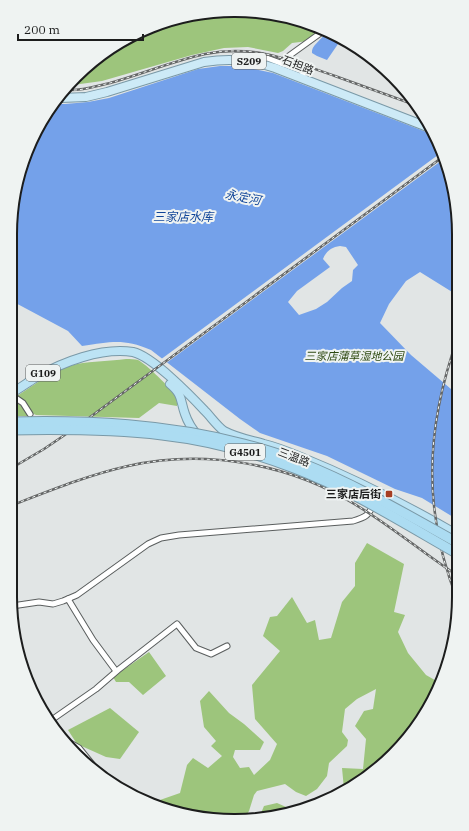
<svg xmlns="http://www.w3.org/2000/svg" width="469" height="831" viewBox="0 0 469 831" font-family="'IBM Plex Serif','Noto Sans SC',serif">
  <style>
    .green { fill: #9dc57c }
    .water { fill: #74a1ea; fill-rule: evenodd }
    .pier { fill: #e1e5e5 }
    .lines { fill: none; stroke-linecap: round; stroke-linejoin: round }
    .minor-casing { stroke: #5a5e5e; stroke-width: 7 }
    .primary-casing { stroke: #7a99a7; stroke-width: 10 }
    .trunk-casing { stroke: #7a99a7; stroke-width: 10 }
    .minor { stroke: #fff; stroke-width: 5 }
    .primary { stroke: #cdeaf7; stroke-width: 8 }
    .trunk { stroke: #bce3f4; stroke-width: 8 }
    .rail-casing { stroke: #656767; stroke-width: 2.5 }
    .rail { stroke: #eff3f2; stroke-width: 1; stroke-dasharray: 3; stroke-linecap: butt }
    .motorway-bridge-casing { stroke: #7a99a7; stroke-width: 11; stroke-linecap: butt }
    .motorway-bridge { stroke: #acdcf2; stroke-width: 9 }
    .poi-dot { fill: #a63e21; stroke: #eff3f2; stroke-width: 1.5 }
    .labels { text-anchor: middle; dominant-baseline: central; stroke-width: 4; stroke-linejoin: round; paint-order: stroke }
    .shield { fill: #eff3f2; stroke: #5b5d5d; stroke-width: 1 }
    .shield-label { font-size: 10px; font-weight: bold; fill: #1c1d1d }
    .street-label { font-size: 11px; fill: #1c1d1d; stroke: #eff3f2 }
    .park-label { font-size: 11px; font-style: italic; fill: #2e4a11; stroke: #eff3f2 }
    .poi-label { font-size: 11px; font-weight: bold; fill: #1c1d1d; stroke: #eff3f2; text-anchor: end }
    .water-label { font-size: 12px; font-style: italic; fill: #104599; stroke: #eff3f2 }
    .rim { fill: none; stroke: #1c1d1d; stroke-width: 2 }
  </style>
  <rect width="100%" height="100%" fill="#e1e5e5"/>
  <g class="green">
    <path d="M264,12L319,31L308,41L292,43L283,51L278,53L248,47L224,48L192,55L102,81L73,85L98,56L177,18Z"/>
    <path d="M126,359C130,359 135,359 138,360C146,364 172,389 176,397C177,400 177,403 177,406L159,403L139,418L36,415L32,413L25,401L17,396C35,384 55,369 77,364C93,361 110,361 126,359Z"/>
    <path d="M12,399L23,407L29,416H10V400Z"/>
    <path d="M367,543L404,564L394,612L405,615L398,632L408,653L426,675L440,683L429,709L382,765L344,789L342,768L363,769L366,739L355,726L364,711L373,709L376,689L357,699L345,709L342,732L348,740L347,746L329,763L327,776L317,789L306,796L296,792L285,784L257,791L254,795L249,811L243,820L176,813L163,807L160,800L180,793L187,765L193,758L208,768L222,756L211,746L216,741L204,727L200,701L209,691L229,713L244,724L264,742L260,750H235L233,757L240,768L249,767L254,775L270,760L277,744L255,719L252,685L280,651L263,636L270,617L277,616L292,597L307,623L315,620L319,640L331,638L342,602L355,586V563Z"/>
    <path d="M149,652L166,676L143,695L129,682H116L113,677Z"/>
    <path d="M110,708L139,732L120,759L106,757L77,744L68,730Z"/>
    <path d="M277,803L293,810L259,818L264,806Z"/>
  </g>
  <g class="water">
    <path d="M324,35L338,41V44L327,60L317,56L312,53C311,46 320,41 324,35Z"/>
    <path d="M220,66H240L273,73L434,135L447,162L457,205V295L420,272L406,281L389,304L380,323L411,355L458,395V520L422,498L395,489L327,456L260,433L240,419L151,350C123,338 111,342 82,346L68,331L10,300V220L22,163L40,122L56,104H65L88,102L109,98L198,69ZM340,246L346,247L358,265L353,270L352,281L342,288L327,302L316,309L299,315L288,302L297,291L330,267L323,259C326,251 332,247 340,246Z"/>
  </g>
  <path class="pier" d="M442,152L445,158L165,364L160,360Z"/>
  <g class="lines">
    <defs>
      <g id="minor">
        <path d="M256,62L267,58L302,71L304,79"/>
        <path d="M281,63L286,58L322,32"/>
        <path d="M10,394L23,403L30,414"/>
        <path d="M68,599L93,640L116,671"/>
        <path d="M12,606L39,602L53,604L63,601L77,595L148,544L161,538L179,535L353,521C366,517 368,516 374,504"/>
        <path d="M50,721L96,689L118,670L177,624L196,648L211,654L227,646"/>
        <path d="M50,721L65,740L79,748L101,775"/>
      </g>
      <path id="primary" d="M61,98L86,97L107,92L204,62C231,58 250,60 275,68L430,128"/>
      <g id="trunk">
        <path d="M170,384C183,395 180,400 185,414C188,423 192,429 198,436"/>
        <path d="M10,394C19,389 27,383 35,378C62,362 102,347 133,352C152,356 191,396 205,411C211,417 217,426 224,431C237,438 250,440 264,444C277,447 289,452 301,457C355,479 408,506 458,535"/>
      </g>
    </defs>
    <use href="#minor" class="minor-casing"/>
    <use href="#primary" class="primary-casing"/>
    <use href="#trunk" class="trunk-casing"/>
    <use href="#minor" class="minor"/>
    <use href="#primary" class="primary"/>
    <use href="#trunk" class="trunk"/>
    <defs>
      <g id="rail">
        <path d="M68,90C82,91 96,86 110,83C142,74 173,61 205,54C255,44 289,60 335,76C362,86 390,96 418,106"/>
        <path d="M458,337C425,429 422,513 459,604"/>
        <path d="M10,469L44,449L78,426L444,156"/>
        <path d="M10,506C49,491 88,475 128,466C205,449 289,463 356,505C391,526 423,553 458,576"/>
      </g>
    </defs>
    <use href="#rail" class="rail-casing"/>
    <use href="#rail" class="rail"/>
    <defs>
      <g id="motorway-bridge">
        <path d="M10,422C90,420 167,424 244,444C263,449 282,454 299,462C355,484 406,514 458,543"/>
        <path d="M10,430C61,429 111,429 162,435C207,440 252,452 294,468C352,490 405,524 458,554"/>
      </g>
    </defs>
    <use href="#motorway-bridge" class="motorway-bridge-casing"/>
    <use href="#motorway-bridge" class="motorway-bridge"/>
  </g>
  <rect class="poi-dot" x="385" y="490" width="8" height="8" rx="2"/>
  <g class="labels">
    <g class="shield">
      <rect x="232" y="53" width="34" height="16" rx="3"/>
      <rect x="26" y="365" width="34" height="16" rx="3"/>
      <rect x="225" y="444" width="40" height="16" rx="3"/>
    </g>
    <g class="shield-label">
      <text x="249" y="61">S209</text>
      <text x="43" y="373">G109</text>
      <text x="245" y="452">G4501</text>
    </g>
    <g class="street-label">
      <text transform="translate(298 65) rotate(21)">石担路</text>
      <text transform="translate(294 457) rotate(21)">三温路</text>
    </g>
    <g class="park-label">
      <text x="354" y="356">三家店蒲草湿地公园</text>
    </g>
    <g class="poi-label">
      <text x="381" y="494">三家店后街</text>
    </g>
    <g class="water-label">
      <text transform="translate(243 197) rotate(11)">永定河</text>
      <text x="183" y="216">三家店水库</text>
    </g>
  </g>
  <path d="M0 0H469V831H0ZM234 17H235A217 217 0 0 1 452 234V597A217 217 0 0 1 235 814H234A217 217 0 0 1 17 597V234A217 217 0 0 1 234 17Z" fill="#eff3f2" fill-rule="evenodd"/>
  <path class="rim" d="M234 17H235A217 217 0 0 1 452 234V597A217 217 0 0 1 235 814H234A217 217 0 0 1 17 597V234A217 217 0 0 1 234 17Z"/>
  <path d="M18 34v6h125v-6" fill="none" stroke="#1c1d1d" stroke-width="2"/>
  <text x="24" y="34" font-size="12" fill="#1c1d1d" stroke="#eff3f2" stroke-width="3" paint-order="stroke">200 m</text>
</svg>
